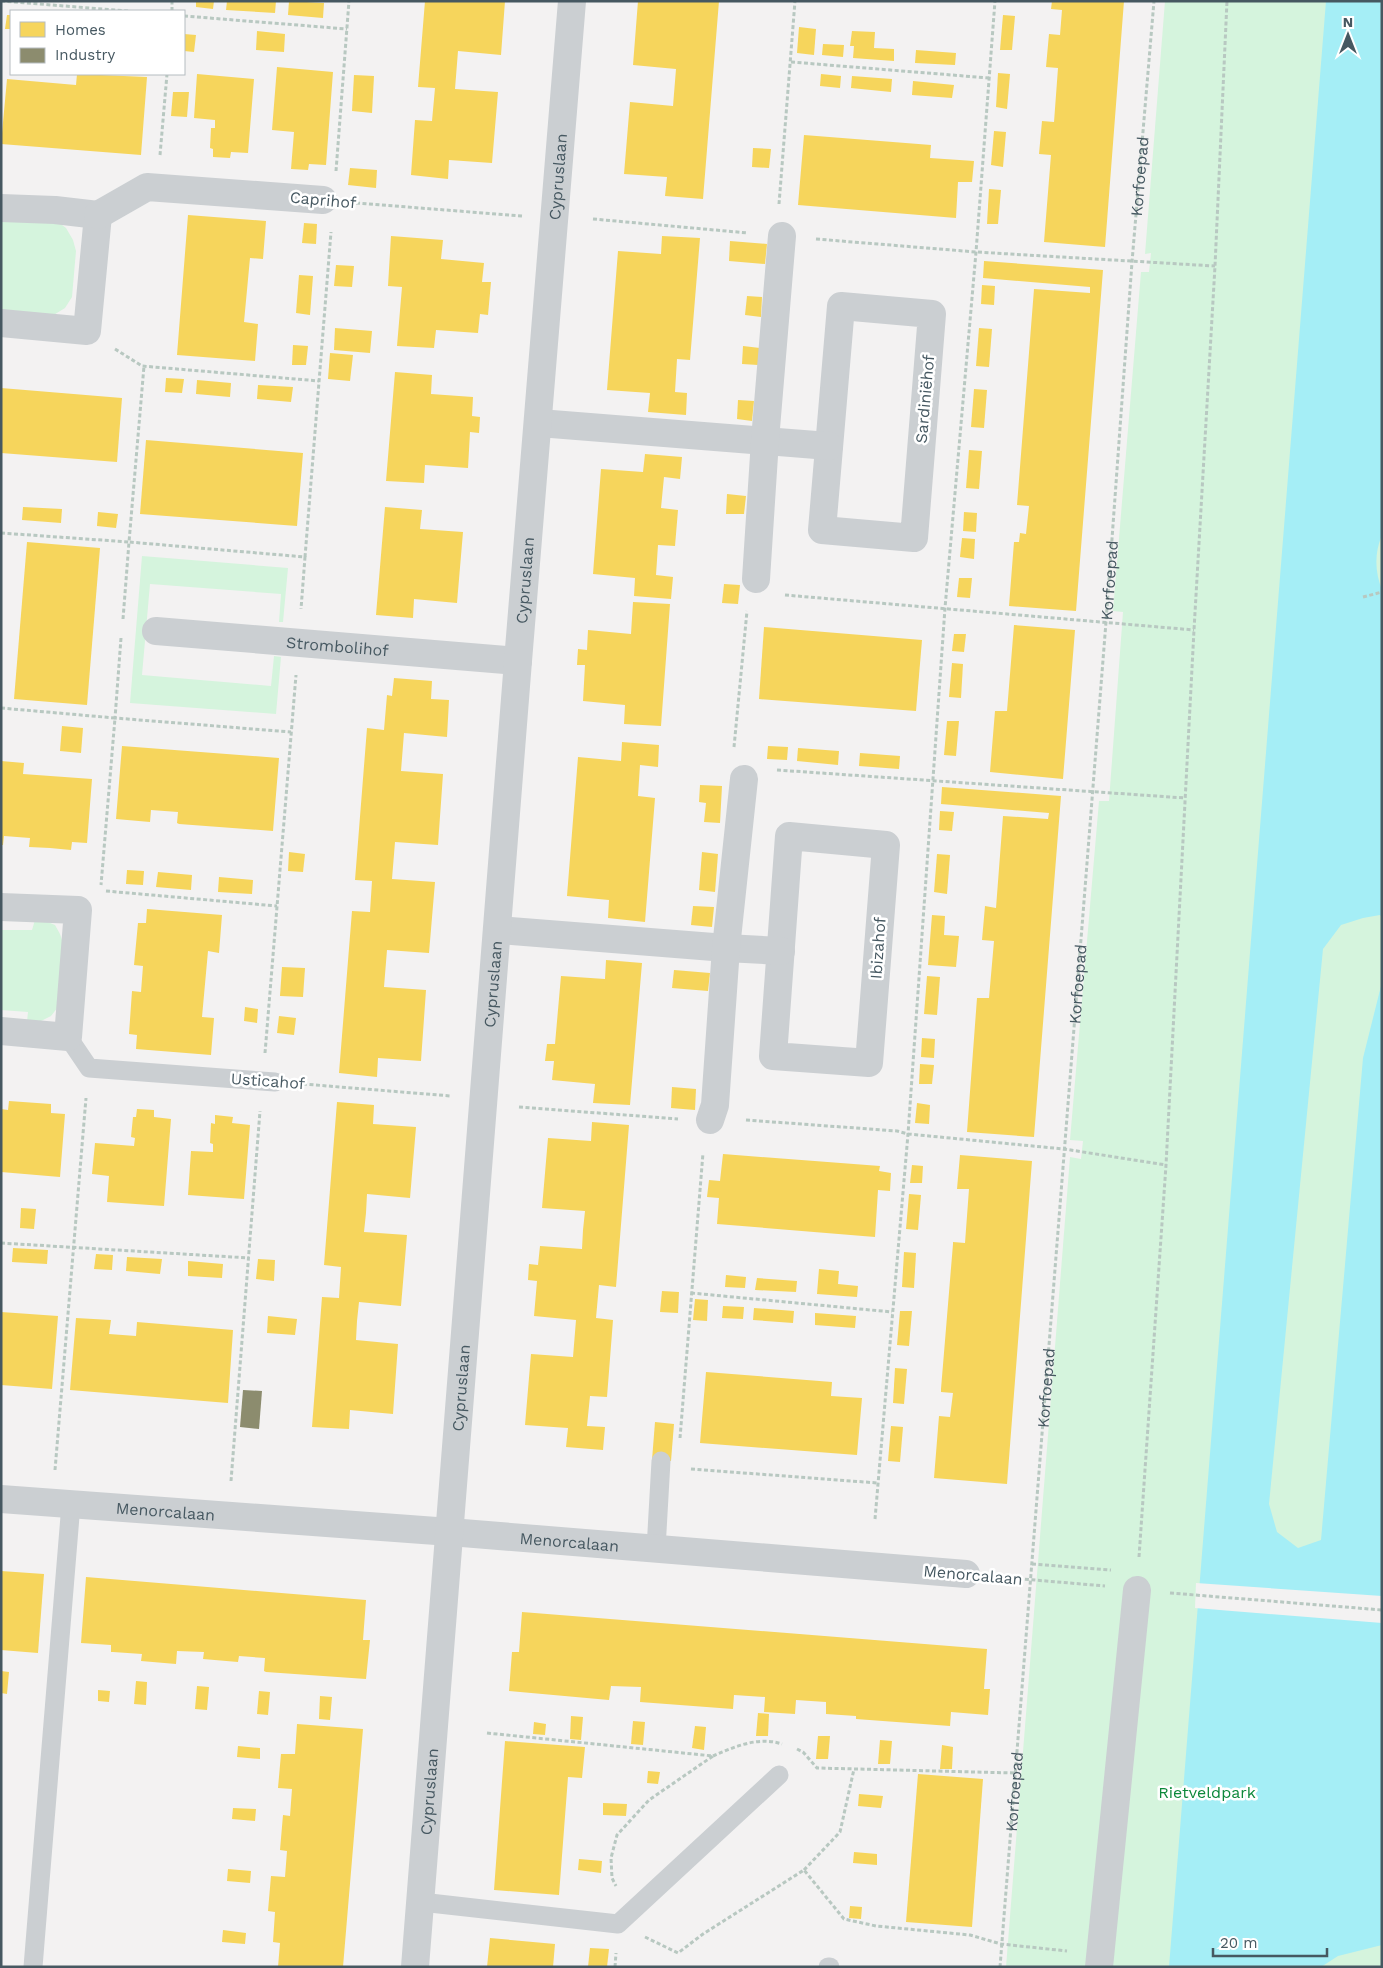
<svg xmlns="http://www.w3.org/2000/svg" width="1383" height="1968" viewBox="0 0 1383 1968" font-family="'Work Sans',sans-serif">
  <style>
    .green { fill: #d5f4dd }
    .water { fill: #a5eef6 }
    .pier { fill: #f3f2f2 }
    .homes { fill: #f6d55c }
    .industry { fill: #8c8c6e }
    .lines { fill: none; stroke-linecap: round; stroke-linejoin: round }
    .path { stroke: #b8c8c1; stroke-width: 3; stroke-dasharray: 4 2.5; stroke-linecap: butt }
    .lane { stroke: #cbcfd2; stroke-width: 19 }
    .street { stroke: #cbcfd2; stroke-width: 28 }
    .labels { text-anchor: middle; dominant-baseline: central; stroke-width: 5; stroke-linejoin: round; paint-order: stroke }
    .street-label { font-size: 16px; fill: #465861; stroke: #fff }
    .park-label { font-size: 16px; fill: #0c883b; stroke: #fff }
  </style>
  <rect width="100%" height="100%" fill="#f3f2f2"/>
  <g class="green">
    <path d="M1165,1H1382V1967H1006L1070,1157L1081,1159L1083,1141L1070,1140L1099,801H1109L1123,612L1113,611L1141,272H1149L1151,253L1145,254Z"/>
    <path d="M1,219L58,222L66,228L73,240L76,251L72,297L65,308L52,316L1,314Z"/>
    <path d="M142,556L288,568L283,622H279L281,594L150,584L142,675L271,686L274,656L281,657L276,714L130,703Z"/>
    <path d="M35,920H43L55,925L60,934L65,949L58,1007L51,1016L41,1021L27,1022L28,1012L1,1010V930H32Z"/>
  </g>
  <path class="water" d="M1326,1H1382V535C1374,554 1375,572 1382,590V918L1380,915L1363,918L1341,925L1323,949L1269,1504L1277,1532L1298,1548L1321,1540L1363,1058L1382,982V1945L1338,1956L1321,1967H1169Z"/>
  <path class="pier" d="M1196,1583L1382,1596V1623L1195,1608Z"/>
  <g class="homes">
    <path d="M196,1H214L213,9L196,7Z"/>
    <path d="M227,1H276L275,13L226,10Z"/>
    <path d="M289,1L324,3L323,18L288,15Z"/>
    <path d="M425,1H505L501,55L458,51L455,89L498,92L492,163L449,160L448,179L411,175L415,120L432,121L435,88L418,87Z"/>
    <path d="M638,1H719L703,199L665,196L667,177L624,174L630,102L673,106L676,69L633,65Z"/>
    <path d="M1052,1H1124L1105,247L1044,242L1051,155L1039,154L1042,121L1054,122L1058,68L1046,67L1049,34L1060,35L1062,10L1051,9Z"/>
    <path d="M7,15H11V29H5Z"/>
    <path d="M1003,15L1015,16L1012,50H1000Z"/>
    <path d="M799,27L816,29L814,55L797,53Z"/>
    <path d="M257,31L285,34L284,52L256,50Z"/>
    <path d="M852,31L875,32L874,48L894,49V61L853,58L854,46H850Z"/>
    <path d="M184,34L196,35L194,52L184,51Z"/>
    <path d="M823,44L844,45L843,57L822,55Z"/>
    <path d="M916,50L956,53L955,65L915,63Z"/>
    <path d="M277,67L333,72L326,165L309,164L308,170L291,169L294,132L272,130Z"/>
    <path d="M998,73L1010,74L1007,109L996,107Z"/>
    <path d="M77,74L147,77L141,155L1,144L7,79L76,85Z"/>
    <path d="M197,74L254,79L248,153L231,152L230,158L213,157V149L210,148L211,128H215V120L194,118Z"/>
    <path d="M821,74L841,76L840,88L820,86Z"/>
    <path d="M354,75L374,76L372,113L352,111Z"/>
    <path d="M852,76L892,79L891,92L851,88Z"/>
    <path d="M913,81L954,85L952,98L912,95Z"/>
    <path d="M173,92H189L187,117L171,116Z"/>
    <path d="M994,131L1006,132L1003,167L991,165Z"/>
    <path d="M804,135L931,145L930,158L974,161L972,182H958L956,218L798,205Z"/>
    <path d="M753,148L771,149L769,168L752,167Z"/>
    <path d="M350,168L377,170L376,188L348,185Z"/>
    <path d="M989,189L1001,190L998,224H987Z"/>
    <path d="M188,215L266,221L263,259L250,258L244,322L258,324L255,361L177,355Z"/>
    <path d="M304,223L317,224L316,244L302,243Z"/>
    <path d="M391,236L443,240L441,259L484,263L482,282H491L488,315L480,314L478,333L436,330L434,348L397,346L402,287L388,286Z"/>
    <path d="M662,236L700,238L690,360L677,359L675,392L687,393L686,415L648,412L650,393L607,390L618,251L661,254Z"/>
    <path d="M730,241L767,244L765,264L729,261Z"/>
    <path d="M984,261L1103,270L1076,611L1009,606L1014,542H1019L1020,533L1026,534L1029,506L1017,505L1034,289L1090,293V287L983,278Z"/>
    <path d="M336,265L354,266L352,287L334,286Z"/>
    <path d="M299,275L313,276L310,315L296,313Z"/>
    <path d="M982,285L995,286L994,305L981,304Z"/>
    <path d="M747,296L762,297L761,317L745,315Z"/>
    <path d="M335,328L372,331L370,353L334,350Z"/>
    <path d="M979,328L992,329L989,367L976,366Z"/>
    <path d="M293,345L308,346L306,365H292Z"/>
    <path d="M743,346L760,348L758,365L742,364Z"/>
    <path d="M330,353L353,355L350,381L328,379Z"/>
    <path d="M395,372L432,375L431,394L473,397L472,416L480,417L479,433L470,432L468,468L425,465L424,483L386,481Z"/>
    <path d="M166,378L184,379L182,393L165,392Z"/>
    <path d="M197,380L231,383L230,397L196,394Z"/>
    <path d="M258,385L293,387L291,402L257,399Z"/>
    <path d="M1,388L122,398L117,462L1,453Z"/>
    <path d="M974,389L987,390L984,428L971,427Z"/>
    <path d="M738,400L754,401L752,421L737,419Z"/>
    <path d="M146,440L303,453L297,526L140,514Z"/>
    <path d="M969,450L982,451L979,489L966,488Z"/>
    <path d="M645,454L682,457L680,479L664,477L661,508L678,510L675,546L658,545L656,575L673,577L671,599L634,596L635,578L593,574L601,469L643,472Z"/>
    <path d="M727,494L746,496L744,514H726Z"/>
    <path d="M23,507L62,509L61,523L22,520Z"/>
    <path d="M385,507L422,510L420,529L463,532L457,603L414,599L413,618L376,615Z"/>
    <path d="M98,512L118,514L116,528L97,526Z"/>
    <path d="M964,512L977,513L976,532L963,531Z"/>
    <path d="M962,538L975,539L974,559L960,557Z"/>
    <path d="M27,542L100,548L87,705L14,699Z"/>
    <path d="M959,578H972L970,598L957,597Z"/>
    <path d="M724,584L740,585L738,604L722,603Z"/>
    <path d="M633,602L670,604L661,726L624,724L625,705L583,701L585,665H577L578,649L587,650L588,630L631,634Z"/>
    <path d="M1014,625L1075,630L1063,779L990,772L995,711H1007Z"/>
    <path d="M764,627L922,640L916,711L759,699Z"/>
    <path d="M954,634H966L964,652L952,651Z"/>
    <path d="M952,663L963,664L961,698L949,697Z"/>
    <path d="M394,678L432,681L431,699L449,700L447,737L404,733L401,771L443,774L438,845L395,842L392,879L435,882L429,953L387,950L384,987L426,990L421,1061L378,1058L377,1077L339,1073L352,911L370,912L372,881L355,880L367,728L384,730L387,695L392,696Z"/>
    <path d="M947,721H959L956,756L944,755Z"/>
    <path d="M62,726L83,728L81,753L60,751Z"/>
    <path d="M622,742L659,745L658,767L640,765L638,796L655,798L645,922L608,918L609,900L567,896L578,757L621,761Z"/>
    <path d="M122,746L279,758L273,831L179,824L177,823L178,812L151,810L150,822L116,819Z"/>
    <path d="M768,746L788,747L787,760L767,759Z"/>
    <path d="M798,748L839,751L838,765L797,761Z"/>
    <path d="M860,753L900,756L899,769L859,766Z"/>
    <path d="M1,761L24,763L23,774L92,779L87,843L72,842L71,850L50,848L29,847L30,838L4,836L3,845H1Z"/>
    <path d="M700,785L722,786L720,823L704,822L706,803L699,802Z"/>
    <path d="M942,787L1061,796L1034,1137L967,1132L977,998H989L994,941L982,940L985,906L996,908L1003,816L1048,819L1049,813L941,804Z"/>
    <path d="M940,811L954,812L952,831L939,830Z"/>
    <path d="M289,852L305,854L303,872L288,871Z"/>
    <path d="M702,852L718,854L715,892L699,890Z"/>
    <path d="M937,854L950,855L947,894L934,892Z"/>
    <path d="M127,870L144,871L143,885L126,884Z"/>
    <path d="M158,872L192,875L191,890L156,887Z"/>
    <path d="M219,877L253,880L252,894L218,892Z"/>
    <path d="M693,906L714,907L712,927L691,925Z"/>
    <path d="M147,909L222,915L219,953L208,951L202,1017L214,1018L211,1055L136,1049L137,1035L129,1034L132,991L141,992L143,966L134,965L138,923H146Z"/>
    <path d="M932,915L945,916L944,935L959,936L956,967L928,965Z"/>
    <path d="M606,960L642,963L630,1105L593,1103L595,1084L552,1080L554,1061H545L547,1044H555L561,976L605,979Z"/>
    <path d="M282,967L305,968L303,997L280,996Z"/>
    <path d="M674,970L710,973L708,991L672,988Z"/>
    <path d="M927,976L940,977L937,1015L924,1014Z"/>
    <path d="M245,1007L258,1009L257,1023L244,1021Z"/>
    <path d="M279,1016L296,1018L294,1035L277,1033Z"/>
    <path d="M922,1038L935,1039L934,1058L921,1057Z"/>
    <path d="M920,1064L934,1065L932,1084H919Z"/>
    <path d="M672,1087L696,1089L695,1110L671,1108Z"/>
    <path d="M9,1101L51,1104V1113L65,1114L60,1177L1,1172V1109L8,1110Z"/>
    <path d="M337,1102L374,1105L373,1124L416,1127L410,1198L367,1194L366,1213L364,1232L407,1235L401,1306L359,1302L357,1321L356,1340L398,1344L393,1414L350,1410L349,1429L312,1427L322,1297L339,1298L341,1267L324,1265Z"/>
    <path d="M917,1103L930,1105L929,1124L915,1123Z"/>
    <path d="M137,1109L154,1110V1117L171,1119L164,1206L107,1202L109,1176L92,1174L95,1143L134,1146L135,1138L131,1137L133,1117H136Z"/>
    <path d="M215,1115L233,1117L232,1123L250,1125L244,1199L188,1195L191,1151L213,1152V1144L210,1143L211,1123L215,1124Z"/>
    <path d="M592,1122L629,1125L616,1287L599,1285L596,1318L613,1320L607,1397L590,1396L587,1426L605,1427L603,1450L566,1447L568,1428L525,1425L531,1354L573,1357L576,1320L534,1316L537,1281L528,1280L529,1264L538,1265L540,1246L582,1249L583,1230L585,1211L542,1208L548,1138L591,1141Z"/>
    <path d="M723,1154L880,1166L879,1171L891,1173L890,1191L878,1190L875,1237L717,1224L719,1198L707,1197L709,1180L720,1181Z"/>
    <path d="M960,1155L1032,1161L1007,1484L934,1478L939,1416L950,1417L953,1393L941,1392V1389L953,1244V1242L965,1243L969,1189H957Z"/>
    <path d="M912,1165L923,1166L922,1183H910Z"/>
    <path d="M909,1194L921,1195L918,1230L906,1229Z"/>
    <path d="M21,1208L36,1209L34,1229L20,1228Z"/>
    <path d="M13,1248L48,1250L47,1264L12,1262Z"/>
    <path d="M904,1252L916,1253L914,1288L902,1287Z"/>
    <path d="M96,1254L113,1255L112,1270L94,1269Z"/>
    <path d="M127,1257L162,1259L160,1274L126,1271Z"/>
    <path d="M258,1259L275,1260L274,1281L256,1279Z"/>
    <path d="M188,1261L223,1264L222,1278L188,1276Z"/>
    <path d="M819,1269L839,1271L838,1284L858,1286L857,1297L817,1294Z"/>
    <path d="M726,1275L746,1277L745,1288L725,1287Z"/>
    <path d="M757,1278L797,1281L796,1292L755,1290Z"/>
    <path d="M662,1291L679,1292L678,1313L660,1312Z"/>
    <path d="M695,1299L708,1300L707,1321L693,1320Z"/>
    <path d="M723,1306L744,1307L743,1319L722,1318Z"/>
    <path d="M754,1308L794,1311L793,1323L753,1320Z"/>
    <path d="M900,1311H912L909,1346L897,1345Z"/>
    <path d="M1,1312L58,1316L52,1389L1,1385Z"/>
    <path d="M815,1313L856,1316L855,1328L815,1325Z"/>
    <path d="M268,1316L297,1319L295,1335L267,1333Z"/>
    <path d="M76,1318L111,1320L109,1334L136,1336L137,1322L233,1330L228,1403L70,1390Z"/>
    <path d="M895,1368L907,1369L904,1404L893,1403Z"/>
    <path d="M706,1372L832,1382L831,1396L862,1398L857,1455L700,1443Z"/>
    <path d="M655,1422L674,1424L671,1461L652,1460Z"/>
    <path d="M891,1426L903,1427L900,1462L888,1461Z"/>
    <path d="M1,1571L44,1574L38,1653L1,1650Z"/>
    <path d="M86,1577L366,1600L363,1640H370L366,1679L266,1672L264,1671L265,1658L239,1656L238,1662L203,1659L204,1652L177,1651L176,1664L141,1661L142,1654L113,1652H111V1645L81,1643Z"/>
    <path d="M522,1612L987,1649L984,1689H990L988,1715L951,1712L950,1726L856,1719V1716L826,1714V1702L796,1700L795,1714L764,1712L765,1697L734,1695L733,1709L640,1702L641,1687L611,1686L609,1700L509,1691L512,1652H519Z"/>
    <path d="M1,1671L9,1672L7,1694L1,1693Z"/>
    <path d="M136,1681L147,1682L146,1705L134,1704Z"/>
    <path d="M197,1686L209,1687L207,1710L195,1709Z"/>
    <path d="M98,1690L110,1691L109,1702L98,1701Z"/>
    <path d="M259,1691L270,1692L268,1715L257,1714Z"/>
    <path d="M320,1696L332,1697L330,1720L319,1719Z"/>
    <path d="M758,1713L769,1714L768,1736H756Z"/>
    <path d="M571,1716L583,1717L581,1740L570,1739Z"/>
    <path d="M633,1721L645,1722L643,1745L631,1744Z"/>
    <path d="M534,1722L546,1724L545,1735L533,1734Z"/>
    <path d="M297,1724L363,1729L343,1967H278L280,1943L273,1942L275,1912L268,1911L271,1876L285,1877L287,1851L280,1850L283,1815L290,1816L292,1789L278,1788L281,1754H295Z"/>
    <path d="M695,1726L706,1727L704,1750L692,1748Z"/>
    <path d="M818,1736H830L828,1759H816Z"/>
    <path d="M880,1740L892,1741L890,1764H878Z"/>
    <path d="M505,1741L585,1747L582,1778L568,1777L559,1895L494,1890Z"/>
    <path d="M942,1745L953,1747L952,1769H940Z"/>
    <path d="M238,1746L260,1748V1759L237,1757Z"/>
    <path d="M648,1771L660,1772L658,1784L647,1783Z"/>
    <path d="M918,1774L983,1779L972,1927L906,1922Z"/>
    <path d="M859,1794L883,1796L881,1808L858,1806Z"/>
    <path d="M603,1803L627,1804L626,1816L603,1815Z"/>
    <path d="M233,1808L256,1809L255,1821L232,1819Z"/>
    <path d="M854,1852L877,1854V1865L853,1863Z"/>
    <path d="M579,1859L602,1861L601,1873L578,1870Z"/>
    <path d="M228,1869L251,1871L250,1883L227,1881Z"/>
    <path d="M850,1906L862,1907L861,1919L849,1918Z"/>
    <path d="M223,1930L246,1933L245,1944L222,1942Z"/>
    <path d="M490,1938L555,1944L553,1967H487Z"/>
    <path d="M590,1948L609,1949L607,1967H588Z"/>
  </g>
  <path class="industry" d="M243,1390L262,1391L259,1429L240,1427Z"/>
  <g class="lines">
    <g class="path">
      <path d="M1,1L128,11"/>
      <path d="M172,11V1"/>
      <path d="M184,16L347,29"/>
      <path d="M791,62L989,78"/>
      <path d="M160,155L167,74"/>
      <path d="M336,171L349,1"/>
      <path d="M356,203L522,216"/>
      <path d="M779,204L795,1"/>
      <path d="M593,219L748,233"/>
      <path d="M816,239L976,252L1215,266"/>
      <path d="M115,349L142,366L319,381"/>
      <path d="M1,533L129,542L144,366"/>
      <path d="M305,557L331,232"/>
      <path d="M785,595L1194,630"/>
      <path d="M1363,597L1382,592"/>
      <path d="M123,619L129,542L305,557L301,609"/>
      <path d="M121,638L115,718L291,732"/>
      <path d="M1,708L115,718L101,885"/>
      <path d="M734,747L747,611"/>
      <path d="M777,770L1185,798"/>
      <path d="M106,891L277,906"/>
      <path d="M265,1053L296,675"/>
      <path d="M303,1084L451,1096"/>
      <path d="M519,1107L678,1119"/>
      <path d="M746,1120L897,1131L908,1134L1064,1149L1166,1165"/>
      <path d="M1,1243L249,1258"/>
      <path d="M691,1293L892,1312"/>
      <path d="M680,1438L703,1153"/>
      <path d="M691,1469L878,1483"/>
      <path d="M55,1470L86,1098"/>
      <path d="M231,1481L260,1111"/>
      <path d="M875,1519L908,1134L945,608L976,252L995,1"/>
      <path d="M1139,1557L1166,1165L1194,630L1215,266L1227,1"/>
      <path d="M1032,1564L1111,1570"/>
      <path d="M999,1577L1105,1586"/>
      <path d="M1170,1593L1382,1610"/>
      <path d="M487,1733L713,1756L649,1800L617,1835L611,1858L612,1878L616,1886"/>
      <path d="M797,1749L803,1752L817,1768L1015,1773"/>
      <path d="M713,1756C734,1747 758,1736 782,1744"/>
      <path d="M804,1870L840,1832L854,1769"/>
      <path d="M645,1937L678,1953L703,1934L804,1870L844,1919L876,1926L970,1935L1001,1944L1067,1951"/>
      <path d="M615,1967L616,1953"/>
      <path id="s1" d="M1000,1967L1106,622L1132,262L1154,1"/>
    </g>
    <g class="lane">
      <path d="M68,1037L89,1068L275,1082"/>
      <path d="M656,1549L661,1461"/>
      <path d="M421,1902L618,1924L779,1775"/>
      <path d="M33,1967L71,1504"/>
      <path d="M828,1967H830"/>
    </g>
    <g class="street">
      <path d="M1,208L55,210L98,215L87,331L1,323"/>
      <path d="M98,215L147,187L323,200"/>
      <path d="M841,306L932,314L914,538L822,530Z"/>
      <path d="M539,423L829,446"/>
      <path d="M756,579L765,440L782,236"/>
      <path id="s2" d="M156,631L518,661"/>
      <path d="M789,836L886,845L869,1063L773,1056Z"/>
      <path d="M1,907L78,910L68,1037L1,1031"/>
      <path d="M498,930L726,948L781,951"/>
      <path d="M710,1120L715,1105L726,948L744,779"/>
      <path id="s3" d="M1,1499L450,1532L966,1574"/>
      <path id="s4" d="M415,1967L518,661L572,1"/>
      <path d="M1099,1967L1137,1590"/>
    </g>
  </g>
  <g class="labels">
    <g class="street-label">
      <text stroke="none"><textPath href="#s1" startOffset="1796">Korfoepad</textPath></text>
      <text stroke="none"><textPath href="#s4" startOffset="1796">Cypruslaan</textPath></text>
      <text transform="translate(323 200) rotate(5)">Caprihof</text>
      <text transform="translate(925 399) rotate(-85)">Sardiniëhof</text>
      <text stroke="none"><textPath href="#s4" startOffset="1391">Cypruslaan</textPath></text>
      <text stroke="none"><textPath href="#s1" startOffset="1391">Korfoepad</textPath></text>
      <text stroke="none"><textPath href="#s2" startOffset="182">Strombolihof</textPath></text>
      <text transform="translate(878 948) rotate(-86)">Ibizahof</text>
      <text stroke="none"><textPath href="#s4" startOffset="986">Cypruslaan</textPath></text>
      <text stroke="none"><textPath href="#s1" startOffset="986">Korfoepad</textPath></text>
      <text transform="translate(268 1081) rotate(4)">Usticahof</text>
      <text stroke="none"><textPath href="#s4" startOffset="581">Cypruslaan</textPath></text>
      <text stroke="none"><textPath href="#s1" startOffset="581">Korfoepad</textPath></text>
      <text stroke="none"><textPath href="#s3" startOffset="165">Menorcalaan</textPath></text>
      <text stroke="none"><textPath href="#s3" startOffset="570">Menorcalaan</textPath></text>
      <text transform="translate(973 1575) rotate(5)">Menorcalaan</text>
      <text stroke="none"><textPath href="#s4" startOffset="176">Cypruslaan</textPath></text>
      <text stroke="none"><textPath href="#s1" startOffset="176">Korfoepad</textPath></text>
    </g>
    <g class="park-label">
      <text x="1207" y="1792">Rietveldpark</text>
    </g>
  </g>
  <rect width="1383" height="1968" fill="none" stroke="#465861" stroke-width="5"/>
  <rect x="10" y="10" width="175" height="65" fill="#ffffff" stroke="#b5bcc0"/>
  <rect x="20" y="22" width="25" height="15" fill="#f6d55c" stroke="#b5bcc0"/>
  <text x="55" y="35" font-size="15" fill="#465861">Homes</text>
  <rect x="20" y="48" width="25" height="15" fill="#8c8c6e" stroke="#b5bcc0"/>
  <text x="55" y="60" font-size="15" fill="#465861">Industry</text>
  <g transform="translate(1348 35)" stroke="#ffffff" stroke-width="4" paint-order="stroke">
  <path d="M0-4L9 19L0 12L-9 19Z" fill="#465861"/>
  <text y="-8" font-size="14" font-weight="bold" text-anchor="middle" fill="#465861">N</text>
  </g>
  <path d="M1213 1948v8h114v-8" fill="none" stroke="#465861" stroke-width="2.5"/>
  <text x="1220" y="1948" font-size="15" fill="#465861" stroke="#ffffff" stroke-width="4" paint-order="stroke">20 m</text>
</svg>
